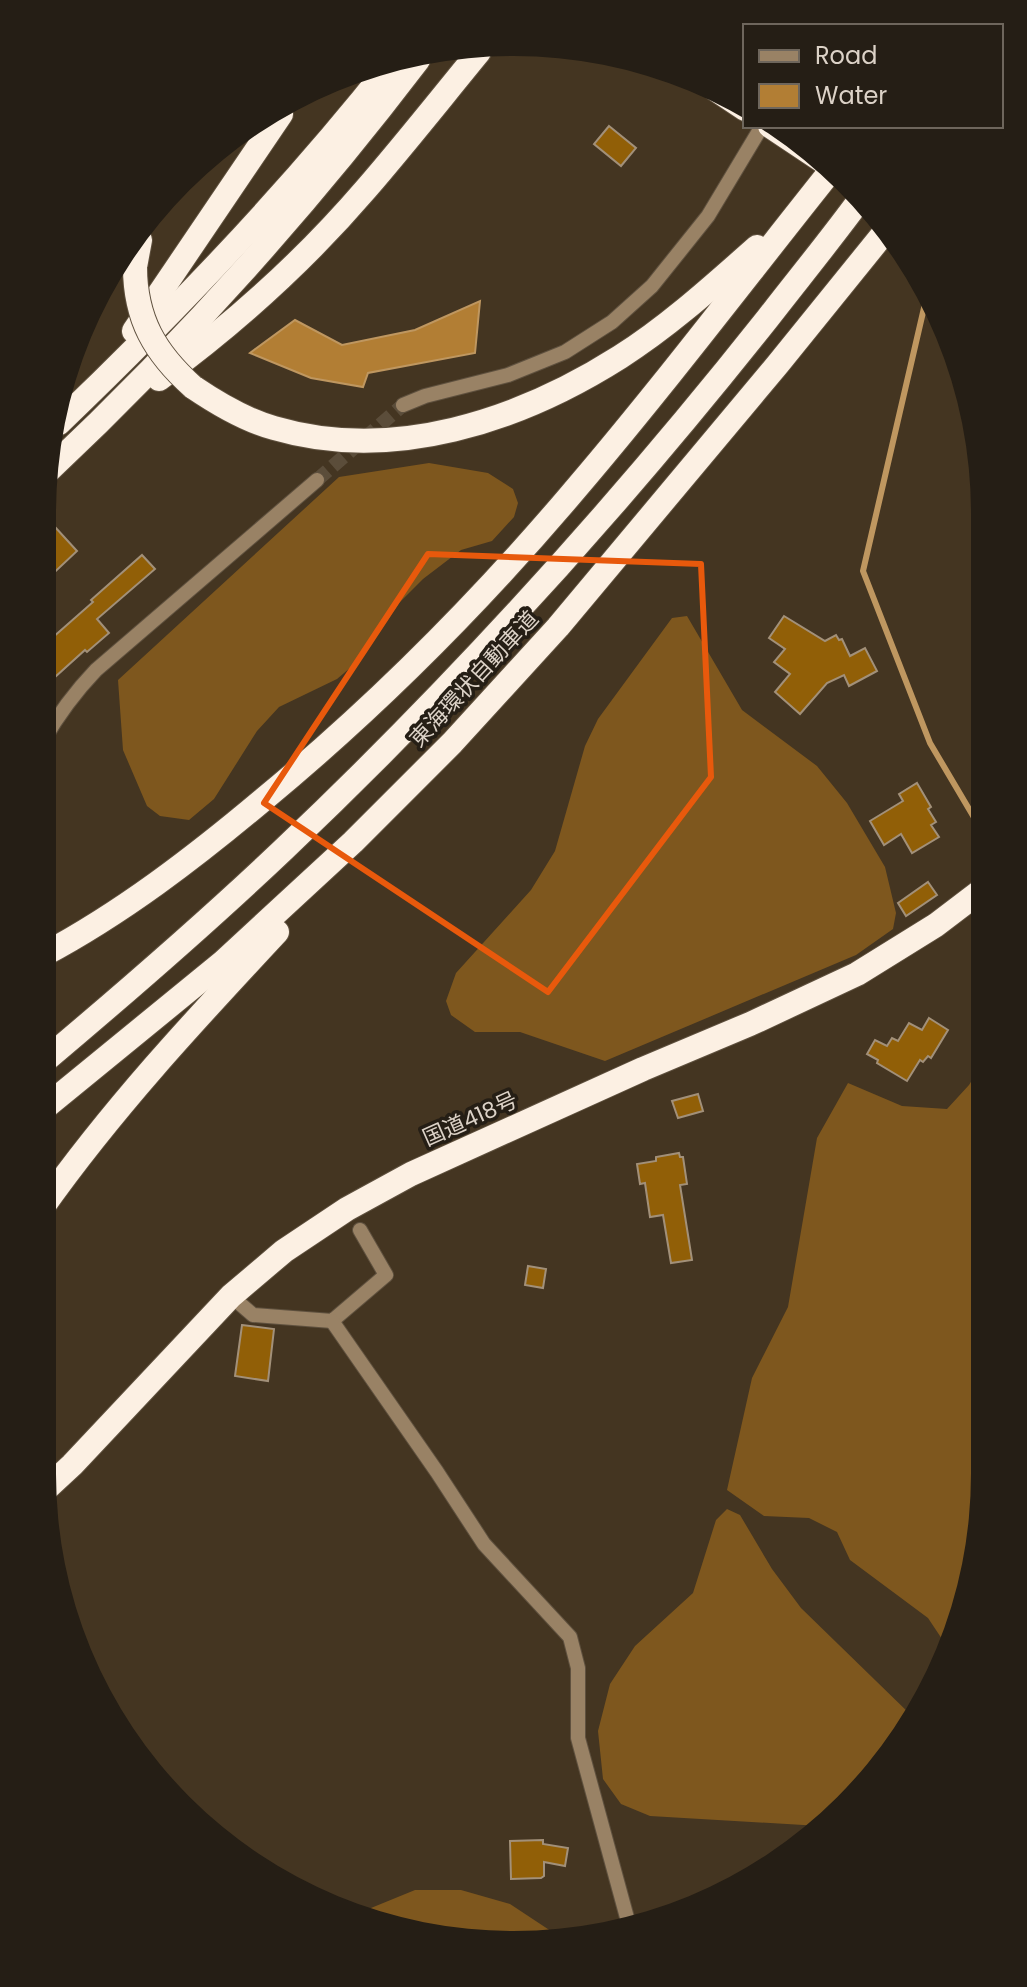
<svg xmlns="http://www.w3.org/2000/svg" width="1027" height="1987" viewBox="0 0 1027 1987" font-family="Poppins,'Noto Sans JP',sans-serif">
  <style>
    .forest { fill: #7e571e }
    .water { fill: #b27e34; stroke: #bf9760; stroke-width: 2 }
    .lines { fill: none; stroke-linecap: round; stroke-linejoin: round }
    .stream { stroke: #bf9760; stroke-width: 6 }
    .building { fill: #915f07; stroke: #a29079; stroke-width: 2 }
    .minor-tunnel { stroke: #5b4d3a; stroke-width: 14; stroke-dasharray: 14 7; stroke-linecap: butt }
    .minor-casing { stroke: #5f513f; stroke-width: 16 }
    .highway-casing { stroke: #5f513f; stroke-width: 26 }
    .minor { stroke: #998265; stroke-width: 14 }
    .highway { stroke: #fcf0e3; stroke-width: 24 }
    .highway-bridge-casing { stroke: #5f513f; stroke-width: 26; stroke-linecap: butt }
    .highway-bridge { stroke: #fcf0e3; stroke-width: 24 }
    .marked { fill: none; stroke: #e8590c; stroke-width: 6; stroke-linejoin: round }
    .labels { text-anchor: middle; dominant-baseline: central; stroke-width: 7; stroke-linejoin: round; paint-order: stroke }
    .street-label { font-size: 22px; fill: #dcd2c7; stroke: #251e15 }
  </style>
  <rect width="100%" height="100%" fill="#443521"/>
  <g class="forest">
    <path d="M429,463L488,473L513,489L518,503L514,517L492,541L461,550L423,579L399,603L363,657L337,679L279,707L257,731L214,799L189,820L160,816L147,806L123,750L118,680L339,477Z"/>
    <path d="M687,616L742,710L817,766L847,803L885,867L896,913L893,929L856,955L605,1061L520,1032H475L451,1015L446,1001L456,973L531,890L555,851L585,746L598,719L672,618Z"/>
    <path d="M983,1063L984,1504L946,1645L928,1618L850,1560L837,1532L809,1518L764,1516L727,1490L752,1378L788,1307L817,1138L848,1083L902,1106L947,1109L969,1085Z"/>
    <path d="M727,1509L740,1515L772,1569L801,1608L912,1716L847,1807L820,1826L650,1816L621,1804L603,1779L598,1731L610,1684L635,1646L693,1593L716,1520Z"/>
    <path d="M415,1890H461L510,1904L566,1941L421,1936L354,1908H371Z"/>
  </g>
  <path class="water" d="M480,301L475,353L368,373L363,387L311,378L250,353L295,320L342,345L415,330Z"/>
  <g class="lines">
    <path class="stream" d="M927,295L863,571L930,743L982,831"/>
  </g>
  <g class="building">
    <path d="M609,126L636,148L621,166L594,144Z"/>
    <path d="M55,527L77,551L43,583V539Z"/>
    <path d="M142,555L155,569L97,619L109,633L87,652L85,650L55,677L43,663V646L93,602L91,600Z"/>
    <path d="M784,616L825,641L836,635L839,640L842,639L850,656L865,648L877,671L849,686L844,675L827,683L800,714L775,692L790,674L774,662L785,649L769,638Z"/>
    <path d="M917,783L931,807L928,809L936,822L931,825L939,837L912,853L901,834L884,845L870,821L903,801L899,794Z"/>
    <path d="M928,882L937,895L906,916L898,903Z"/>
    <path d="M929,1018L948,1030L931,1058L928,1056L923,1062L920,1060L907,1081L877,1063L878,1060L867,1054L875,1040L887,1046L892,1038L898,1041L909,1023L922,1030Z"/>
    <path d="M698,1094L703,1111L678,1118L672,1101Z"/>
    <path d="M679,1153L680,1157H683L687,1184L680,1185L692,1260L671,1263L663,1215L650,1217L645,1183L640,1184L637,1164L656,1161V1157Z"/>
    <path d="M528,1266L546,1269L543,1288L525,1285Z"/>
    <path d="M242,1325L274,1329L268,1381L235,1376Z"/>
    <path d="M543,1840V1844L568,1848L565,1866L544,1862V1876L541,1878L511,1879L510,1841Z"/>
  </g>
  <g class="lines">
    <path class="minor-tunnel" d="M317,480L403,405"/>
    <defs>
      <g id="minor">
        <path d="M403,405L425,396L508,375L565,352L612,322L652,286L708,216L762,126"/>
        <path d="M43,741C58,715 75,692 96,670L317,480"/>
        <path d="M231,1296L253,1315L332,1321L386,1275L360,1230"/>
        <path d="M332,1321L437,1472L484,1544L570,1637L578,1668V1738L629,1925"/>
      </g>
      <g id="highway">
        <path d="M715,89L745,109"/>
        <path d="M770,126L833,168"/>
        <path d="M135,267L140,240"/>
        <path d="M134,331L281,114"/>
        <path d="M159,379C234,324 305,260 366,189C405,144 442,97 479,52"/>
        <path d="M193,387C218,404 245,420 274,428C393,463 519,421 620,357C669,326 714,285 757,247"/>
        <path d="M59,423C177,310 290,192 392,63"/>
        <path d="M45,474C180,347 306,207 418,60"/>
        <path d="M43,955C122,913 195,857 264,799C374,708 475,607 568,498C660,391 745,278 833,168"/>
        <path d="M42,1063C124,994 205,924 283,850C457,685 619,506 768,318C799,278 831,239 861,198"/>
        <path d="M42,1110L223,962L353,842L452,743L558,627L778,364L888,228"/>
        <path d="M42,1208C112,1109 194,1021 277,932"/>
        <path d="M45,1490L72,1465L231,1296L284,1251L347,1209L411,1174L643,1069L750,1024L857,974L936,925L982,890"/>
      </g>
    </defs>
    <use href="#minor" class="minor-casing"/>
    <use href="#highway" class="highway-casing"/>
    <use href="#minor" class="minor"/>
    <use href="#highway" class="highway"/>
    <defs>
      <path id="highway-bridge" d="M135,267C135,319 155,353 193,387"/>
    </defs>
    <use href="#highway-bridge" class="highway-bridge-casing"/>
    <use href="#highway-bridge" class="highway-bridge"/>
  </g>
  <path class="marked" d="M428,554L701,564L711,777L548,992L264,803Z"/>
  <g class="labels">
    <g class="street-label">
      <text transform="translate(474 679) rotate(-47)">東海環状自動車道</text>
      <text transform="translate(470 1119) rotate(-24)">国道418号</text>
    </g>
  </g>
  <path d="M0 0H1027V1987H0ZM513 56H514A457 457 0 0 1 971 513V1474A457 457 0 0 1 514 1931H513A457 457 0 0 1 56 1474V513A457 457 0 0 1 513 56Z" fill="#251e15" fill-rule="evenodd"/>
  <rect x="743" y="24" width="260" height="104" fill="#251e15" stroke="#6e665c" stroke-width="2"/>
  <rect x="759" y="50" width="40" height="12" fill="#998265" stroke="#6e665c" stroke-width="2"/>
  <text x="815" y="64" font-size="24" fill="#dcd2c7">Road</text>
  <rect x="759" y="84" width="40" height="24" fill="#b27e34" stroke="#6e665c" stroke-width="2"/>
  <text x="815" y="104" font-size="24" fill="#dcd2c7">Water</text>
</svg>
